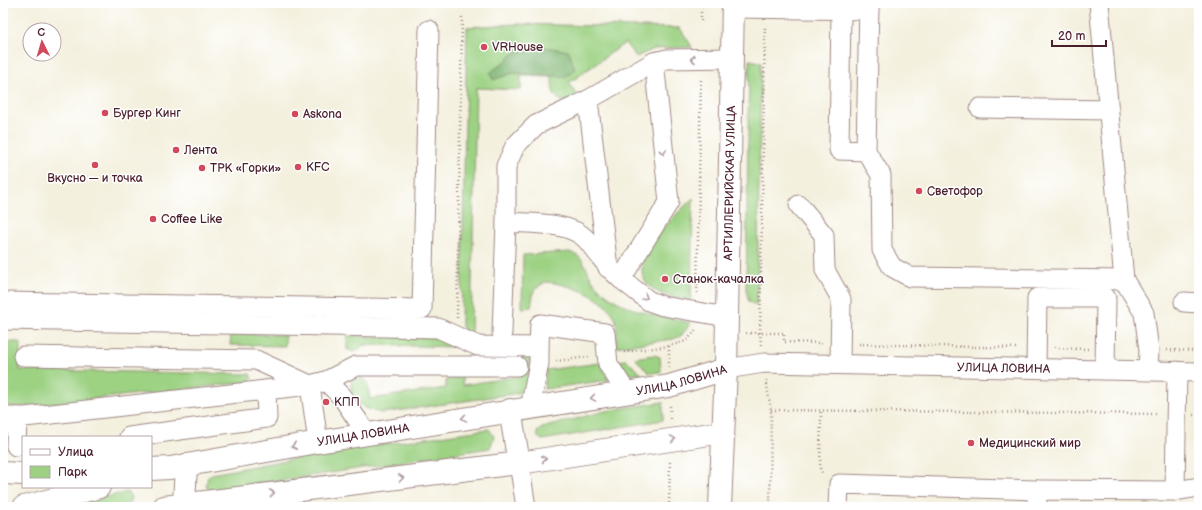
<svg xmlns="http://www.w3.org/2000/svg" width="1202" height="510" viewBox="0 0 1202 510" font-family="'Balsamiq Sans',sans-serif">
  <style>
    .green { fill: #9dd283; stroke: #747857 }
    .forest { fill: #7eb471; stroke: #646a4e }
    .lines { fill: none; stroke-linecap: round; stroke-linejoin: round }
    .minor-casing { stroke: #9f8884; stroke-width: 21 }
    .major-casing { stroke: #9f8884; stroke-width: 24 }
    .path { stroke: #9f8884; stroke-width: 2.5; stroke-dasharray: 1 3; stroke-linecap: butt }
    .minor { stroke: #fff; stroke-width: 19 }
    .major { stroke: #fff; stroke-width: 22 }
    .oneway { stroke: #ae9aa0 }
    .poi-dot { fill: #d1495b; stroke: #fff; stroke-width: 1.5 }
    .labels { text-anchor: middle; dominant-baseline: central; stroke-width: 3; stroke-linejoin: round; paint-order: stroke }
    .poi-label { font-size: 12px; fill: #4a1f2b; stroke: #fff; text-anchor: start }
    .street-label { font-size: 12px; fill: #4a1f2b; stroke: #fff }
  </style>
  <rect width="100%" height="100%" fill="#fff"/>
  <filter id="ink" filterUnits="userSpaceOnUse"><feTurbulence type="fractalNoise" baseFrequency=".025" numOctaves="2"/><feDisplacementMap in="SourceGraphic" scale="8" xChannelSelector="R" yChannelSelector="G"/><feConvolveMatrix kernelMatrix="1 2 1 2 8 2 1 2 1" color-interpolation-filters="sRGB"/></filter>
  <filter id="wash" filterUnits="userSpaceOnUse"><feTurbulence type="fractalNoise" baseFrequency=".012" numOctaves="4" result="noise"/><feDisplacementMap in="SourceGraphic" scale="16" xChannelSelector="R" yChannelSelector="G"/><feGaussianBlur stdDeviation="0.9" result="paint"/><feColorMatrix in="noise" values="0 0 0 0 0 0 0 0 0 0 0 0 0 0 0 0 0 1.4 0 .05"/><feComposite in="paint" operator="in"/></filter>
  <g filter="url(#wash)">
    <rect width="100%" height="100%" fill="#f4f0de"/>
    <g class="green">
      <path d="M516,24L680,28L692,47L654,49L636,57L625,43L569,83L579,98L564,102C552,97 552,89 552,77L521,76V90L476,88L471,338L463,329L461,321L467,27Z"/>
      <path d="M749,60L761,62L757,305L749,302L746,290Z"/>
      <path d="M693,198L691,300C680,298 666,297 656,291C615,268 676,215 693,198Z"/>
      <path d="M570,252C574,254 579,256 581,259C588,268 589,278 599,288C623,312 658,315 691,323L681,336L673,339L616,347C616,337 618,324 614,316C604,296 566,283 545,282L534,290L531,307L522,308L523,255Z"/>
      <path d="M231,334L285,335V346L230,345Z"/>
      <path d="M347,336L440,337L461,347L362,345L359,350L353,352L347,349Z"/>
      <path d="M3,342H20V370L250,374L252,379L249,382L19,407L3,406Z"/>
      <path d="M521,353H531L527,386L519,393L383,413C366,411 346,401 352,380C357,376 363,376 367,382L370,399L446,388V380L462,377L463,385L521,376Z"/>
      <path d="M654,355L660,357L661,372L649,373L635,358Z"/>
      <path d="M626,360L642,374C628,376 624,373 617,361Z"/>
      <path d="M600,363L609,380L544,389L546,370Z"/>
      <path d="M663,402V420L542,440L538,437L537,432L542,428L605,411Z"/>
      <path d="M489,429L494,437L490,448L215,491L208,489L206,484L208,477L212,474L328,452Z"/>
      <path d="M127,492L131,497L129,504L112,507H61Z"/>
    </g>
    <path class="forest" d="M532,45L569,51L575,70L565,77L513,73L493,80L490,73L515,53Z"/>
  </g>
  <g filter="url(#ink)">
    <g class="lines">
      <defs>
        <g id="minor">
          <path d="M869,3L866,151L881,175L882,250L892,267L910,277L1124,280"/>
          <path d="M1099,3L1124,280L1144,313L1149,350L1148,370"/>
          <path d="M733,8L869,10"/>
          <path d="M841,10L839,150L866,151"/>
          <path d="M588,100L608,268"/>
          <path d="M980,108L1109,110"/>
          <path d="M799,205L824,235L825,270L841,299L840,363"/>
          <path d="M621,279C606,267 598,253 586,239C569,221 529,224 506,222V166L515,146L536,125L588,100L654,62"/>
          <path d="M3,302L422,309L429,30"/>
          <path d="M1184,302L1199,303"/>
          <path d="M727,317L663,306L649,301L621,279L669,202L654,62L667,59L732,58"/>
          <path d="M3,320L438,328L478,346L539,347V363L530,408"/>
          <path d="M502,333L506,222"/>
          <path d="M539,347L540,324L605,333L608,364L627,393"/>
          <path d="M23,356L256,360L310,385L318,442"/>
          <path d="M1036,368L1037,298H1106L1105,370"/>
          <path id="s1" d="M726,369L764,363L1199,372"/>
          <path d="M326,381L342,397L367,434"/>
          <path d="M3,417H25L310,385L326,381L356,366H517"/>
          <path d="M129,437L267,418L266,390"/>
          <path d="M16,446L17,417"/>
          <path d="M519,463L526,507"/>
          <path d="M1175,491L1199,487"/>
          <path d="M838,507L839,484L1037,490"/>
          <path d="M1037,507V490L1175,491L1177,371"/>
        </g>
        <g id="major">
          <path d="M510,410L519,463"/>
          <path id="s2" d="M151,469L170,468L318,442L669,386L726,369"/>
          <path d="M3,473L23,474"/>
          <path d="M184,504L186,465"/>
          <path d="M24,507L99,487"/>
          <path d="M164,507L519,463L723,432"/>
          <path id="s3" d="M720,507L726,369L733,3"/>
        </g>
      </defs>
      <use href="#minor" class="minor-casing"/>
      <use href="#major" class="major-casing"/>
      <g class="path">
        <path d="M701,21V3"/>
        <path d="M697,293L701,77"/>
        <path d="M457,318L462,16"/>
        <path d="M746,333H784V342L822,343"/>
        <path d="M859,344L1018,348"/>
        <path d="M761,345L760,333L765,26"/>
        <path d="M1055,348L1088,349"/>
        <path d="M1167,350L1199,351"/>
        <path d="M624,352L669,346"/>
        <path d="M556,361L589,357"/>
        <path d="M669,367V346L686,341L696,330"/>
        <path d="M766,380L771,410L770,507"/>
        <path d="M670,406V421"/>
        <path d="M771,410L1158,414"/>
        <path d="M821,412L820,468L823,475"/>
        <path d="M1193,415H1199"/>
        <path d="M669,507L670,460"/>
      </g>
      <use href="#minor" class="minor"/>
      <use href="#major" class="major"/>
    </g>
    <defs><path id="oneway-chevron" d="M-2-3.5L2.5 0L-2 3.5" fill="none" stroke-width="1.6" stroke-linecap="round" stroke-linejoin="round"/></defs>
    <g class="oneway">
      <use href="#oneway-chevron" transform="translate(693 59) rotate(180)"/>
      <use href="#oneway-chevron" transform="translate(663 152) rotate(84)"/>
      <use href="#oneway-chevron" transform="translate(645 297) rotate(31)"/>
      <use href="#oneway-chevron" transform="translate(593 398) rotate(171)"/>
      <use href="#oneway-chevron" transform="translate(464 418) rotate(171)"/>
      <use href="#oneway-chevron" transform="translate(673 439) rotate(-9)"/>
      <use href="#oneway-chevron" transform="translate(294 446) rotate(170)"/>
      <use href="#oneway-chevron" transform="translate(544 459) rotate(-9)"/>
      <use href="#oneway-chevron" transform="translate(401 478) rotate(-7)"/>
      <use href="#oneway-chevron" transform="translate(272 493) rotate(-7)"/>
    </g>
  </g>
  <g class="poi-dot">
    <circle cx="484" cy="47" r="4"/>
    <circle cx="105" cy="113" r="4"/>
    <circle cx="295" cy="114" r="4"/>
    <circle cx="176" cy="150" r="4"/>
    <circle cx="95" cy="165" r="4"/>
    <circle cx="298" cy="167" r="4"/>
    <circle cx="202" cy="168" r="4"/>
    <circle cx="919" cy="191" r="4"/>
    <circle cx="153" cy="219" r="4"/>
    <circle cx="665" cy="279" r="4"/>
    <circle cx="326" cy="402" r="4"/>
    <circle cx="971" cy="443" r="4"/>
  </g>
  <g class="labels">
    <g class="poi-label">
      <text x="492" y="47">VRHouse</text>
      <text x="113" y="113">Бургер Кинг</text>
      <text x="303" y="114">Askona</text>
      <text x="184" y="150">Лента</text>
      <text x="306" y="167">KFC</text>
      <text x="210" y="168">ТРК «Горки»</text>
      <text x="95" y="178" text-anchor="middle">Вкусно — и точка</text>
      <text x="927" y="191">Светофор</text>
      <text x="161" y="219">Coffee Like</text>
      <text x="673" y="279">Станок-качалка</text>
      <text x="334" y="402">КПП</text>
      <text x="979" y="443">Медицинский мир</text>
    </g>
    <g class="street-label">
      <text stroke="none"><textPath href="#s3" startOffset="324">АРТИЛЛЕРИЙСКАЯ УЛИЦА</textPath></text>
      <text stroke="none"><textPath href="#s1" startOffset="278">УЛИЦА ЛОВИНА</textPath></text>
      <text stroke="none"><textPath href="#s2" startOffset="538">УЛИЦА ЛОВИНА</textPath></text>
      <text stroke="none"><textPath href="#s2" startOffset="215">УЛИЦА ЛОВИНА</textPath></text>
    </g>
  </g>
  <rect width="1202" height="510" fill="none" stroke="#fff" stroke-width="16"/>
  <rect x="22" y="436" width="130" height="52" fill="#ffffff" stroke="#b7a5aa"/>
  <rect x="30" y="449" width="20" height="6" fill="#ffffff" stroke="#b7a5aa"/>
  <text x="58" y="456" font-size="12" fill="#4a1f2b">Улица</text>
  <rect x="30" y="466" width="20" height="12" fill="#9dd283" stroke="#b7a5aa"/>
  <text x="58" y="476" font-size="12" fill="#4a1f2b">Парк</text>
  <g transform="translate(42 42) rotate(355)"><circle r="19" fill="#ffffff" stroke="#b7a5aa"/>
  <path d="M0-3L7 15L0 10L-7 15Z" fill="#d1495b"/>
  <text y="-6" font-size="11" font-weight="bold" text-anchor="middle" fill="#4a1f2b">С</text>
  </g>
  <path d="M1052 40v6h54v-6" fill="none" stroke="#4a1f2b" stroke-width="2"/>
  <text x="1058" y="40" font-size="12" fill="#4a1f2b" stroke="#ffffff" stroke-width="3" paint-order="stroke">20 m</text>
</svg>
